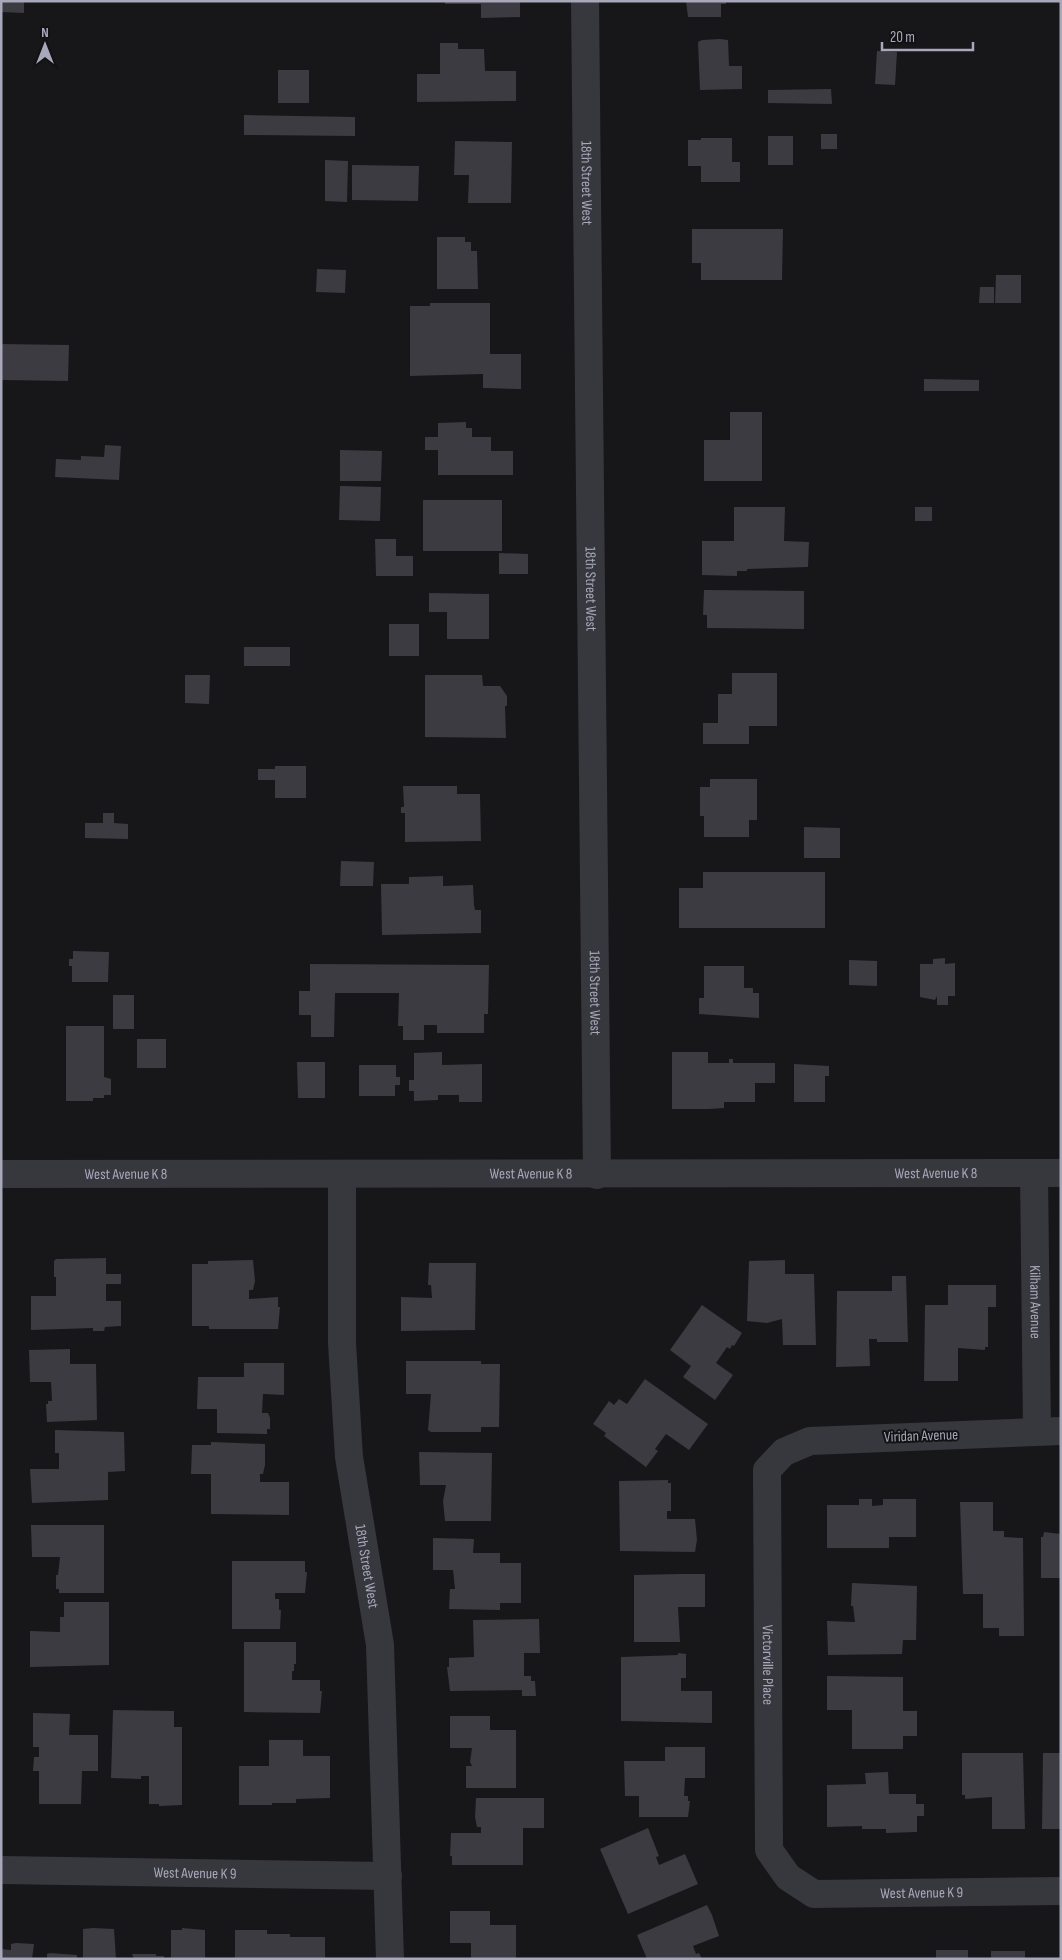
<svg xmlns="http://www.w3.org/2000/svg" width="1062" height="1960" viewBox="0 0 1062 1960" font-family="'Sofia Sans Condensed',sans-serif">
  <style>
    .building { fill: #3c3b41 }
    .lines { fill: none; stroke-linecap: round; stroke-linejoin: round }
    .minor { stroke: #37373e; stroke-width: 28 }
    .labels { text-anchor: middle; dominant-baseline: central; stroke-width: 4; stroke-linejoin: round; paint-order: stroke }
    .street-label { font-size: 15px; fill: #a7a8ba; stroke: #121114 }
  </style>
  <rect width="100%" height="100%" fill="#171619"/>
  <g class="building">
    <path d="M1,1H24V13L1,12Z"/>
    <path d="M445,1H520V17L481,18V4H445Z"/>
    <path d="M686,1H726V4H721V17H688Z"/>
    <path d="M720,39L728,40L729,66H742V89L700,90L698,42L702,40Z"/>
    <path d="M440,43H458V49H484L485,71H516V101L417,102V74H440Z"/>
    <path d="M877,51L897,52L895,85L875,84Z"/>
    <rect x="278" y="70" width="31" height="33"/>
    <path d="M831,89L832,104L768,103V90Z"/>
    <path d="M244,115L355,117V136L244,135Z"/>
    <rect x="821" y="134" width="16" height="15"/>
    <rect x="768" y="136" width="25" height="29"/>
    <path d="M701,138H732V162H740V182H701V166H688V140H701Z"/>
    <path d="M455,141L512,142L511,203H468L469,175H454Z"/>
    <path d="M325,160L348,161L347,202L325,201Z"/>
    <path d="M352,165L419,166L418,201L352,200Z"/>
    <path d="M692,229H783L782,280H701V263H692Z"/>
    <path d="M437,237H465V242H471V251H477L478,289H437Z"/>
    <path d="M317,269L346,270L345,293L316,292Z"/>
    <path d="M996,275H1021V303H995Z"/>
    <path d="M980,287H994V303H979Z"/>
    <path d="M430,303H490V354H521V389L483,388V374L410,376V306H430Z"/>
    <path d="M1,344L69,345L68,381L1,380Z"/>
    <path d="M924,379L979,380V391H924Z"/>
    <path d="M730,412H762V481H704V440H730Z"/>
    <path d="M466,422V428H472V437H491V451H513V475H438V450H425V437H438V423Z"/>
    <path d="M105,445L121,446L119,480L55,477L56,459L81,460V456L104,457Z"/>
    <path d="M340,450L382,451L381,481H340Z"/>
    <path d="M340,486L381,487L380,521L339,520Z"/>
    <rect x="423" y="500" width="79" height="51"/>
    <path d="M734,507H785L784,541L809,542L808,567L747,569V571H737V576L702,575V541H734Z"/>
    <rect x="915" y="507" width="17" height="14"/>
    <path d="M375,539H396V556H413V576H376Z"/>
    <path d="M499,553L528,554V574H499Z"/>
    <path d="M704,590L804,591V629L707,628V615H703Z"/>
    <path d="M429,593L489,594V639H447V612H429Z"/>
    <rect x="389" y="624" width="30" height="32"/>
    <rect x="244" y="647" width="46" height="19"/>
    <path d="M732,673H777V726H749V744H703V723H718V694H732Z"/>
    <path d="M185,675H210L209,704L185,703Z"/>
    <path d="M425,675H482L483,686H500L507,696V706H505L506,738L425,737Z"/>
    <path d="M275,766H306V798H275V780H258V769H275Z"/>
    <path d="M710,779H757V820H749V837H704V816H700V787H710Z"/>
    <path d="M403,786H457V794H480L481,841L405,842V813H401V807H404Z"/>
    <path d="M103,813H114V823L128,824V839L85,838V823H103Z"/>
    <path d="M804,827L840,828V858H804Z"/>
    <path d="M341,861L374,862L373,886H340Z"/>
    <path d="M703,872H825V928H679V888H703Z"/>
    <path d="M443,876V886L473,885L474,905L475,910H481V933L382,935L381,884H409V877Z"/>
    <path d="M73,951L109,952L108,982H72V966H69V959H73Z"/>
    <path d="M945,958V964L955,963V996H948V1005H937V996L935,1000L920,997V964H933V959Z"/>
    <path d="M849,960L877,961V986L849,985Z"/>
    <path d="M310,964L489,965L488,1014H484V1033H437V1025H424V1040H403V1026H398L399,993H335L334,1037H311V1015H299V991H310Z"/>
    <path d="M704,966H744V988H753V993H759V1018L699,1014V998H704Z"/>
    <rect x="113" y="995" width="21" height="34"/>
    <path d="M66,1026H104V1077L111,1079V1095H104V1098H93V1101H66Z"/>
    <rect x="137" y="1039" width="29" height="29"/>
    <path d="M442,1052V1065L482,1064V1102H459V1095H438V1100L414,1101V1091H409V1080H414V1053Z"/>
    <path d="M672,1052H708V1063H729V1059H733V1063H775V1083H755V1102H724V1108L709,1109H672Z"/>
    <path d="M297,1062H325V1098H298Z"/>
    <path d="M794,1064L829,1066V1076H825V1102H794Z"/>
    <path d="M359,1065H396V1077H400V1085H395V1096H359Z"/>
    <path d="M106,1258V1274H121V1284H106V1301H121V1326L105,1327L104,1331H93V1328L31,1330V1296H56V1277H54V1261L56,1259Z"/>
    <path d="M253,1260L255,1281L253,1290H249V1299L278,1297V1307H280L278,1329H209V1326H192V1264H208V1261Z"/>
    <path d="M785,1260V1274H814L816,1345H783L782,1319L767,1323L747,1321L749,1261Z"/>
    <path d="M429,1263H476L475,1330L401,1331V1297L432,1298L431,1285H428Z"/>
    <path d="M892,1276H906L908,1342H877V1339H869L870,1366L836,1367L837,1291H892Z"/>
    <path d="M948,1285H996V1307H988V1347H985V1350L958,1348V1381H924L925,1305H948Z"/>
    <path d="M702,1305L742,1333L734,1346L732,1345L730,1349L727,1347L716,1363L733,1375L715,1400L683,1377L691,1366L670,1350Z"/>
    <path d="M70,1349V1364H96L97,1420L47,1422L46,1404H48V1401H52L51,1382H30L29,1350Z"/>
    <path d="M406,1361H481V1364H500L499,1427H481V1432H431L428,1430L431,1394H406Z"/>
    <path d="M244,1363H284V1395L263,1394L262,1413H268L270,1418V1429H267V1434L217,1433V1409H197L198,1377H244Z"/>
    <path d="M645,1379L708,1424L689,1450L666,1434L655,1449L658,1451L646,1467L604,1436L606,1433L593,1424L609,1401L614,1405L619,1399L627,1404Z"/>
    <path d="M55,1430L124,1432L125,1471L108,1472V1500L32,1503L30,1469H59V1453H55Z"/>
    <path d="M211,1442L265,1444V1465L263,1474H260V1482H289V1515L211,1514V1474H191L192,1445H211Z"/>
    <path d="M419,1452L492,1453L491,1521H445L443,1501L446,1485H420Z"/>
    <path d="M668,1480V1483H671V1511H667V1519H695L697,1540L695,1552L620,1551L619,1481Z"/>
    <path d="M859,1499H872V1506L883,1505V1499H916V1537H889V1548H827V1505H859Z"/>
    <path d="M960,1502H993V1531H1004V1537L1023,1538L1024,1636H999V1628H983V1594H963Z"/>
    <path d="M31,1525H104V1593H59V1589H56V1575H58L60,1557H32Z"/>
    <path d="M1044,1532L1061,1534V1578H1041V1537H1043Z"/>
    <path d="M433,1538L474,1539L473,1553H500V1563H521V1603H500V1610L449,1609L450,1589H455L453,1570H433Z"/>
    <path d="M232,1561H305V1572H307L305,1593H275V1599H279V1610H281L280,1629H232Z"/>
    <path d="M679,1574H705V1607H678L680,1642H634V1575Z"/>
    <path d="M852,1583L917,1586L916,1640H903L902,1654L828,1655L827,1621L855,1622L853,1606H851Z"/>
    <path d="M64,1602H109V1665L30,1667V1631L60,1632V1617H64Z"/>
    <path d="M539,1619L540,1653H524V1676H531V1681H535L536,1696H522V1690L450,1691L447,1667H449V1658L474,1657L473,1620Z"/>
    <path d="M244,1642H296V1664H294V1671H292V1680H320V1691H322L320,1713L244,1712Z"/>
    <path d="M678,1653L686,1654V1678H681V1691H712V1723L621,1721V1657L678,1655Z"/>
    <path d="M827,1676L903,1677V1711H917V1736H903V1749H852V1710H827Z"/>
    <path d="M113,1710L174,1711V1727H182V1805L159,1806V1804H149V1776H141V1779L111,1778Z"/>
    <path d="M33,1713L70,1714L69,1735H98V1771H82L81,1804H39V1771H33L34,1757H39V1747H33Z"/>
    <path d="M450,1716H490V1730H516V1788H466V1766H472L470,1762L472,1748H450Z"/>
    <path d="M269,1740H303V1756H330V1798L296,1799V1803H272V1805H239V1766H269Z"/>
    <path d="M665,1747H705V1778H685L684,1796H688V1801H690L688,1817H639V1796H625L624,1761H665Z"/>
    <path d="M962,1753H1023L1025,1829H992V1797L965,1799V1795H962Z"/>
    <path d="M1043,1753H1061V1829H1042Z"/>
    <path d="M888,1772L889,1794H916V1804H924V1816H917V1832L886,1833V1829H862V1826L827,1827V1785L866,1784L865,1773Z"/>
    <path d="M476,1798H544V1828H523V1865H452V1856H450L451,1833H481V1827H477L475,1817Z"/>
    <path d="M648,1828L659,1856L656,1857L659,1865L685,1854L698,1884L628,1914L600,1849Z"/>
    <path d="M707,1905L712,1915L719,1936L693,1946L696,1954L699,1953L702,1959H647L637,1935Z"/>
    <path d="M450,1911H490V1925H516V1959H471V1943H450Z"/>
    <path d="M93,1928L114,1929L116,1959H83V1929Z"/>
    <path d="M182,1928L205,1930V1959H171V1930H182Z"/>
    <path d="M235,1930H267V1934H290V1937H325V1959H235Z"/>
    <path d="M16,1943L34,1944L32,1959H1V1949L11,1950V1944Z"/>
    <rect x="936" y="1950" width="32" height="9"/>
    <rect x="991" y="1951" width="34" height="8"/>
    <path d="M50,1953L77,1955V1959H47V1954Z"/>
    <path d="M132,1954H156V1956H164V1959H134Z"/>
  </g>
  <g class="lines">
    <g class="minor">
      <path id="s1" d="M585,1L597,1175"/>
      <path id="s2" d="M1034,1173L1037,1431"/>
      <path id="s3" d="M1,1174L1061,1173"/>
      <path id="s4" d="M342,1174V1343L349,1457L380,1645L390,1959"/>
      <path id="s5" d="M1061,1431L810,1441L784,1452L767,1470L769,1850L788,1877L814,1894L1061,1891"/>
      <path id="s6" d="M1,1870L388,1876"/>
    </g>
  </g>
  <g class="labels">
    <g class="street-label">
      <text stroke="none"><textPath href="#s1" startOffset="182">18th Street West</textPath></text>
      <text stroke="none"><textPath href="#s1" startOffset="588">18th Street West</textPath></text>
      <text stroke="none"><textPath href="#s1" startOffset="992">18th Street West</textPath></text>
      <text stroke="none"><textPath href="#s3" startOffset="935">West Avenue K 8</textPath></text>
      <text stroke="none"><textPath href="#s3" startOffset="125">West Avenue K 8</textPath></text>
      <text stroke="none"><textPath href="#s3" startOffset="530">West Avenue K 8</textPath></text>
      <text stroke="none"><textPath href="#s2" startOffset="129">Kilham Avenue</textPath></text>
      <text transform="translate(921 1436) rotate(-2)">Viridan Avenue</text>
      <text stroke="none"><textPath href="#s4" startOffset="394">18th Street West</textPath></text>
      <text stroke="none"><textPath href="#s5" startOffset="499">Victorville Place</textPath></text>
      <text stroke="none"><textPath href="#s6" startOffset="194">West Avenue K 9</textPath></text>
      <text stroke="none"><textPath href="#s5" startOffset="856">West Avenue K 9</textPath></text>
    </g>
  </g>
  <rect width="1062" height="1960" fill="none" stroke="#a7a8ba" stroke-width="5"/>
  <g transform="translate(45 45)" stroke="#121114" stroke-width="4" paint-order="stroke">
  <path d="M0-4L9 19L0 12L-9 19Z" fill="#a7a8ba"/>
  <text y="-8" font-size="14" font-weight="bold" text-anchor="middle" fill="#a7a8ba">N</text>
  </g>
  <path d="M882 42v8h91v-8" fill="none" stroke="#a7a8ba" stroke-width="2.5"/>
  <text x="890" y="42" font-size="15" fill="#a7a8ba" stroke="#121114" stroke-width="4" paint-order="stroke">20 m</text>
</svg>
